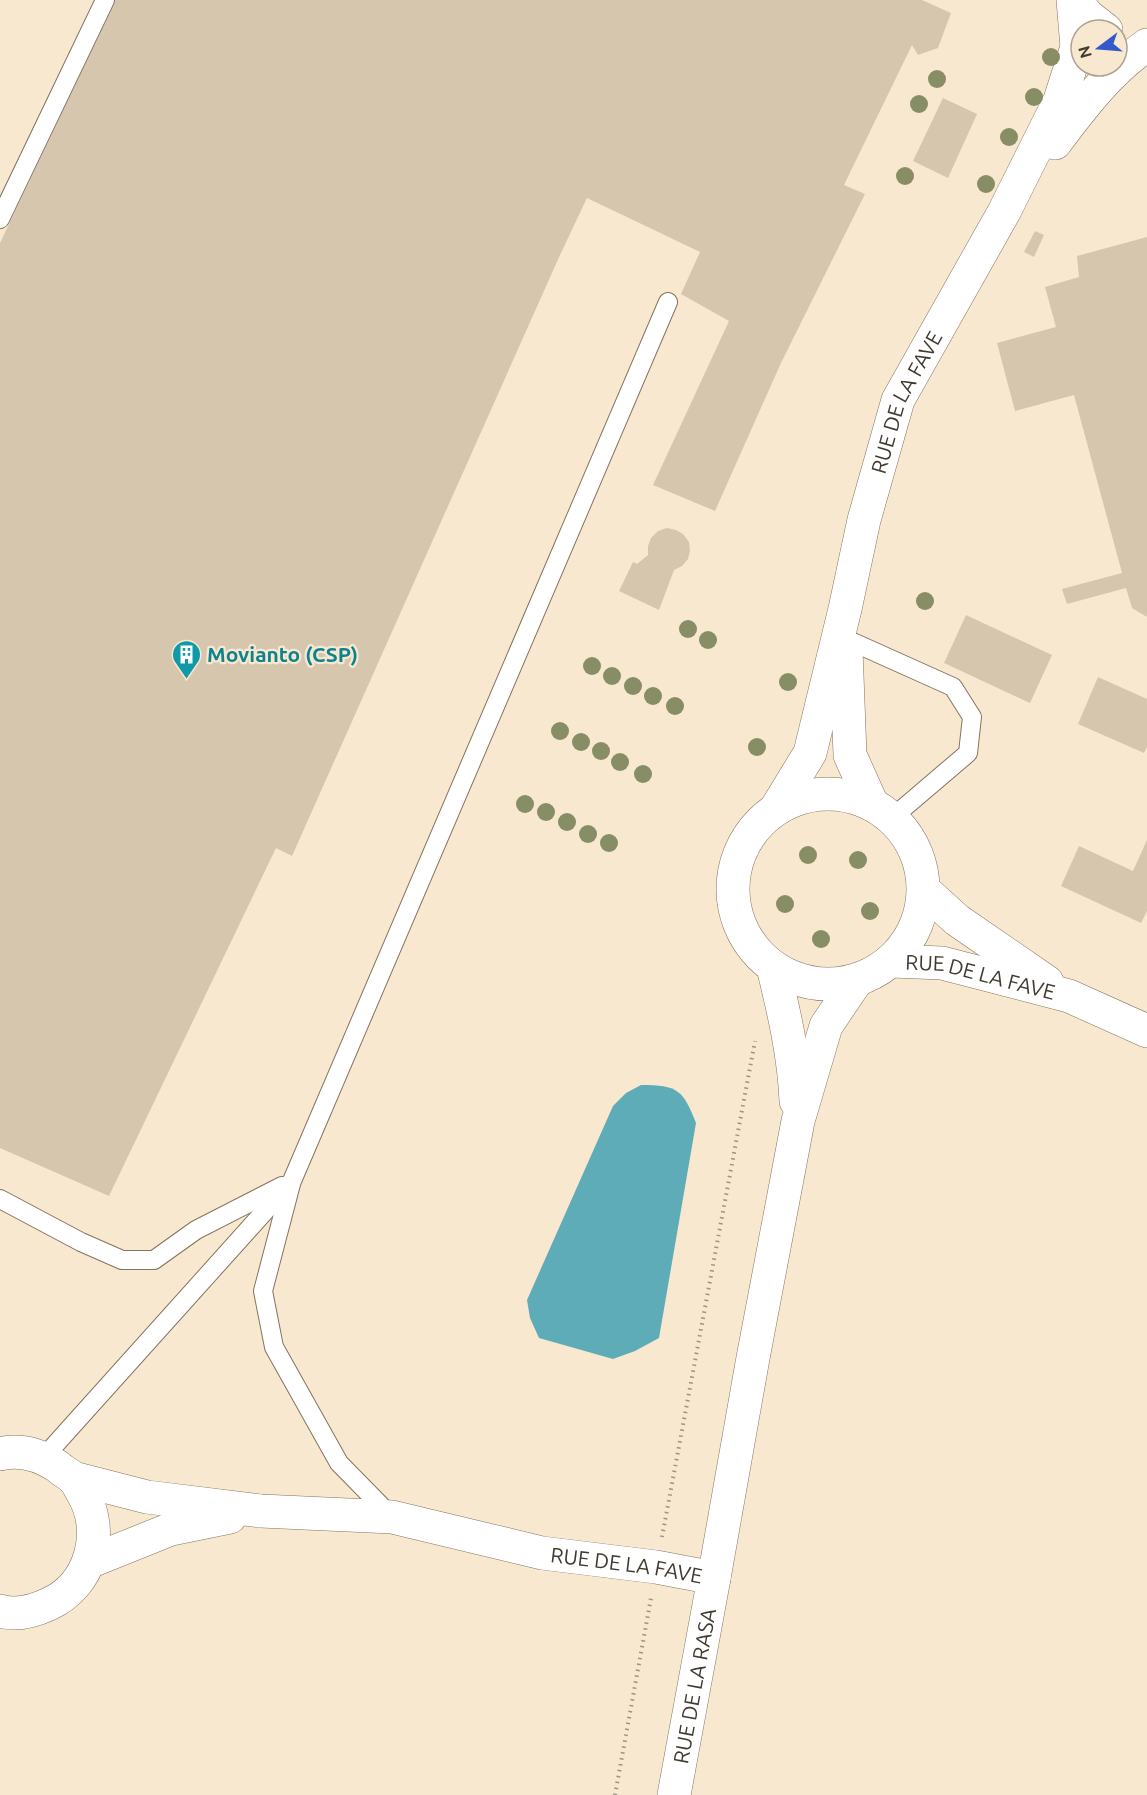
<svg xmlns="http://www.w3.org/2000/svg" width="1147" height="1795" viewBox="0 0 1147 1795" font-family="Ubuntu,sans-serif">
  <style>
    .water { fill: #5facb9 }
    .building { fill: #d7c6ae }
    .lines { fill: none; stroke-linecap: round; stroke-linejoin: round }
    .service-casing { stroke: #83745e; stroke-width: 20 }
    .minor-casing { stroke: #83745e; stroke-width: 34 }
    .secondary-casing { stroke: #83745e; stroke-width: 34 }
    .path { stroke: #9f9382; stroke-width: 4; stroke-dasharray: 1.5 4.5; stroke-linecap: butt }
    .service { stroke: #fff; stroke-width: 18 }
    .minor { stroke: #fff; stroke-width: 33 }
    .secondary { stroke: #fff; stroke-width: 33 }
    .tree { fill: #878d64 }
    .labels { text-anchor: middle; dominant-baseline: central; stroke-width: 4.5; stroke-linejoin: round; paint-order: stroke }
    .street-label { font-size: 21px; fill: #413a30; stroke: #f9e8d0 }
    .culture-label { font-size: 21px; font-weight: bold; fill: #0d838f; stroke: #f9e8d0; text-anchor: start }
  </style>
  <rect width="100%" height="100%" fill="#f9e8d0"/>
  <path class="water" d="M641,1085C678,1085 683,1090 696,1123L659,1338L635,1351L613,1359L539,1338L530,1318L527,1300L613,1106L626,1093Z"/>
  <g class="building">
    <path d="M115,0H922L951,13L938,48L918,55L912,45L844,185L865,194L781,363L715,511L653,485L729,321L681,294L700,252L587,198L560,255L292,856L276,848L109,1196L0,1148V243Z"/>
    <path d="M943,98L977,114L948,178L913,161Z"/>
    <path d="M1035,231L1044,235L1034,257L1024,252Z"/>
    <path d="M1147,237V617L1132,608L1126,588L1067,604L1062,589L1122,573L1074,395L1015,411L997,343L1056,327L1045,287L1079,277L1077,256Z"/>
    <path d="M667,528L676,530L683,534L689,542L690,551L688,559L682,566L674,570L659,610L619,591L633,562L637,564L648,555V546L651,538L658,531Z"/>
    <path d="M966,615L1052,655L1030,703L944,663Z"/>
    <path d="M1098,677L1147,699V747L1144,753L1078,724Z"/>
    <path d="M1147,840V911L1141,923L1061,886L1079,846L1133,871Z"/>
  </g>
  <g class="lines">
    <defs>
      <g id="service">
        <path d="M0,219L105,0"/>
        <path d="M846,639L953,687L972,717L968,753L893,817"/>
        <path d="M291,1184L263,1291L274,1347L339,1463L392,1517"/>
        <path d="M0,1199L81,1242L122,1260H154L196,1230L282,1186"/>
        <path d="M44,1457L292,1181L668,302"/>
      </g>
      <g id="minor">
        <path d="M773,967C784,1012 794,1055 796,1101"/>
        <path d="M0,1454C20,1449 40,1455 57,1466C61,1470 67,1473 72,1477C76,1480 79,1487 82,1492C106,1531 91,1585 49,1604C34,1611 16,1616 0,1611"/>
        <path id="s1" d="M73,1478L147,1497L261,1511L392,1517L542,1553L656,1567L714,1578L753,1358L798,1121L826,1026L857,980"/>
        <path d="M89,1562L171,1529L230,1517"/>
        <path id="s2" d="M674,1795L714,1578"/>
      </g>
      <g id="secondary">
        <path d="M1075,0L1088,16L1106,30"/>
        <path d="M1055,143C1082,107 1110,70 1147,45"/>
        <path d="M846,649L850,755L871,802"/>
        <circle cx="828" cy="889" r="95"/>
        <path id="s3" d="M777,807L810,753L845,609L864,520L898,400L1004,212L1060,100L1077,47L1073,0"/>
        <path d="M924,890L957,920L1047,982"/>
        <path id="s4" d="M892,961L942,963L1069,996L1147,1031"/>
      </g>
    </defs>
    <use href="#service" class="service-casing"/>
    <use href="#minor" class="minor-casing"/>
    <use href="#secondary" class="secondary-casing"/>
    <g class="path">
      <path d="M662,1537L755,1041"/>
      <path d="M615,1795L651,1598"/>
    </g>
    <use href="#service" class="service"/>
    <use href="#minor" class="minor"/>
    <use href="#secondary" class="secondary"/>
  </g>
  <g class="tree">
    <circle cx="1051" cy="57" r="9"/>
    <circle cx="937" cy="79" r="9"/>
    <circle cx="1034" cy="97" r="9"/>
    <circle cx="919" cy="104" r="9"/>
    <circle cx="1009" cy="137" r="9"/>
    <circle cx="905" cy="176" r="9"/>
    <circle cx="986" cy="184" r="9"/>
    <circle cx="925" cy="601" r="9"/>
    <circle cx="688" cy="629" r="9"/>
    <circle cx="708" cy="640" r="9"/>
    <circle cx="592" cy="666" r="9"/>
    <circle cx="612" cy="676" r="9"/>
    <circle cx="788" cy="682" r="9"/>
    <circle cx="633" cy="686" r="9"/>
    <circle cx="653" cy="696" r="9"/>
    <circle cx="675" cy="706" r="9"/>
    <circle cx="560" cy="731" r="9"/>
    <circle cx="581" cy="742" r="9"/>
    <circle cx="757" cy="747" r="9"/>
    <circle cx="601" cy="751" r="9"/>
    <circle cx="620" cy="762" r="9"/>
    <circle cx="643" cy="774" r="9"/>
    <circle cx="525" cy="804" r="9"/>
    <circle cx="546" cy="812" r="9"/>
    <circle cx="567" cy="822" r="9"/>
    <circle cx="588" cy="834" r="9"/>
    <circle cx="609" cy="843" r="9"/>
    <circle cx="808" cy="855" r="9"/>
    <circle cx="858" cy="860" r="9"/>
    <circle cx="785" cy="904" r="9"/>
    <circle cx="870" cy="911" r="9"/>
    <circle cx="821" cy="939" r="9"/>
  </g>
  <defs>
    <symbol id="building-pin" viewBox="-11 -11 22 30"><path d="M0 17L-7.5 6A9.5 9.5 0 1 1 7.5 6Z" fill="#0f9aa8" stroke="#f9e8d0"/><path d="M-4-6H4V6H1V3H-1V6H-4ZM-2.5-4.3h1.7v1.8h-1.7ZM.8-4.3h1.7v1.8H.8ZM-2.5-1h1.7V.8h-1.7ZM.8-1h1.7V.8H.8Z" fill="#fff"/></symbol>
  </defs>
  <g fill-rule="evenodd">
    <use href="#building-pin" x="170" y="638" width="33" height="45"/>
  </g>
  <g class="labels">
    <g class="street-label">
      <text stroke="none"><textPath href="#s3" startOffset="428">RUE DE LA FAVE</textPath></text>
      <text stroke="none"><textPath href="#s4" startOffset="90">RUE DE LA FAVE</textPath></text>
      <text stroke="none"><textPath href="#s1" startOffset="562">RUE DE LA FAVE</textPath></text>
      <text stroke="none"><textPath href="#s2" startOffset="111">RUE DE LA RASA</textPath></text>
    </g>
    <g class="culture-label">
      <text x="207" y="654">Movianto (CSP)</text>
    </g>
  </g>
  <g transform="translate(1099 48) rotate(254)"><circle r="28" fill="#f9e8d0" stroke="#afa290" stroke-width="1.5"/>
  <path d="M0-4.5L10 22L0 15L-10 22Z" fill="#345aca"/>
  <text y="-9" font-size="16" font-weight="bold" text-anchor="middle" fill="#413a30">N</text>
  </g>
</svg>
